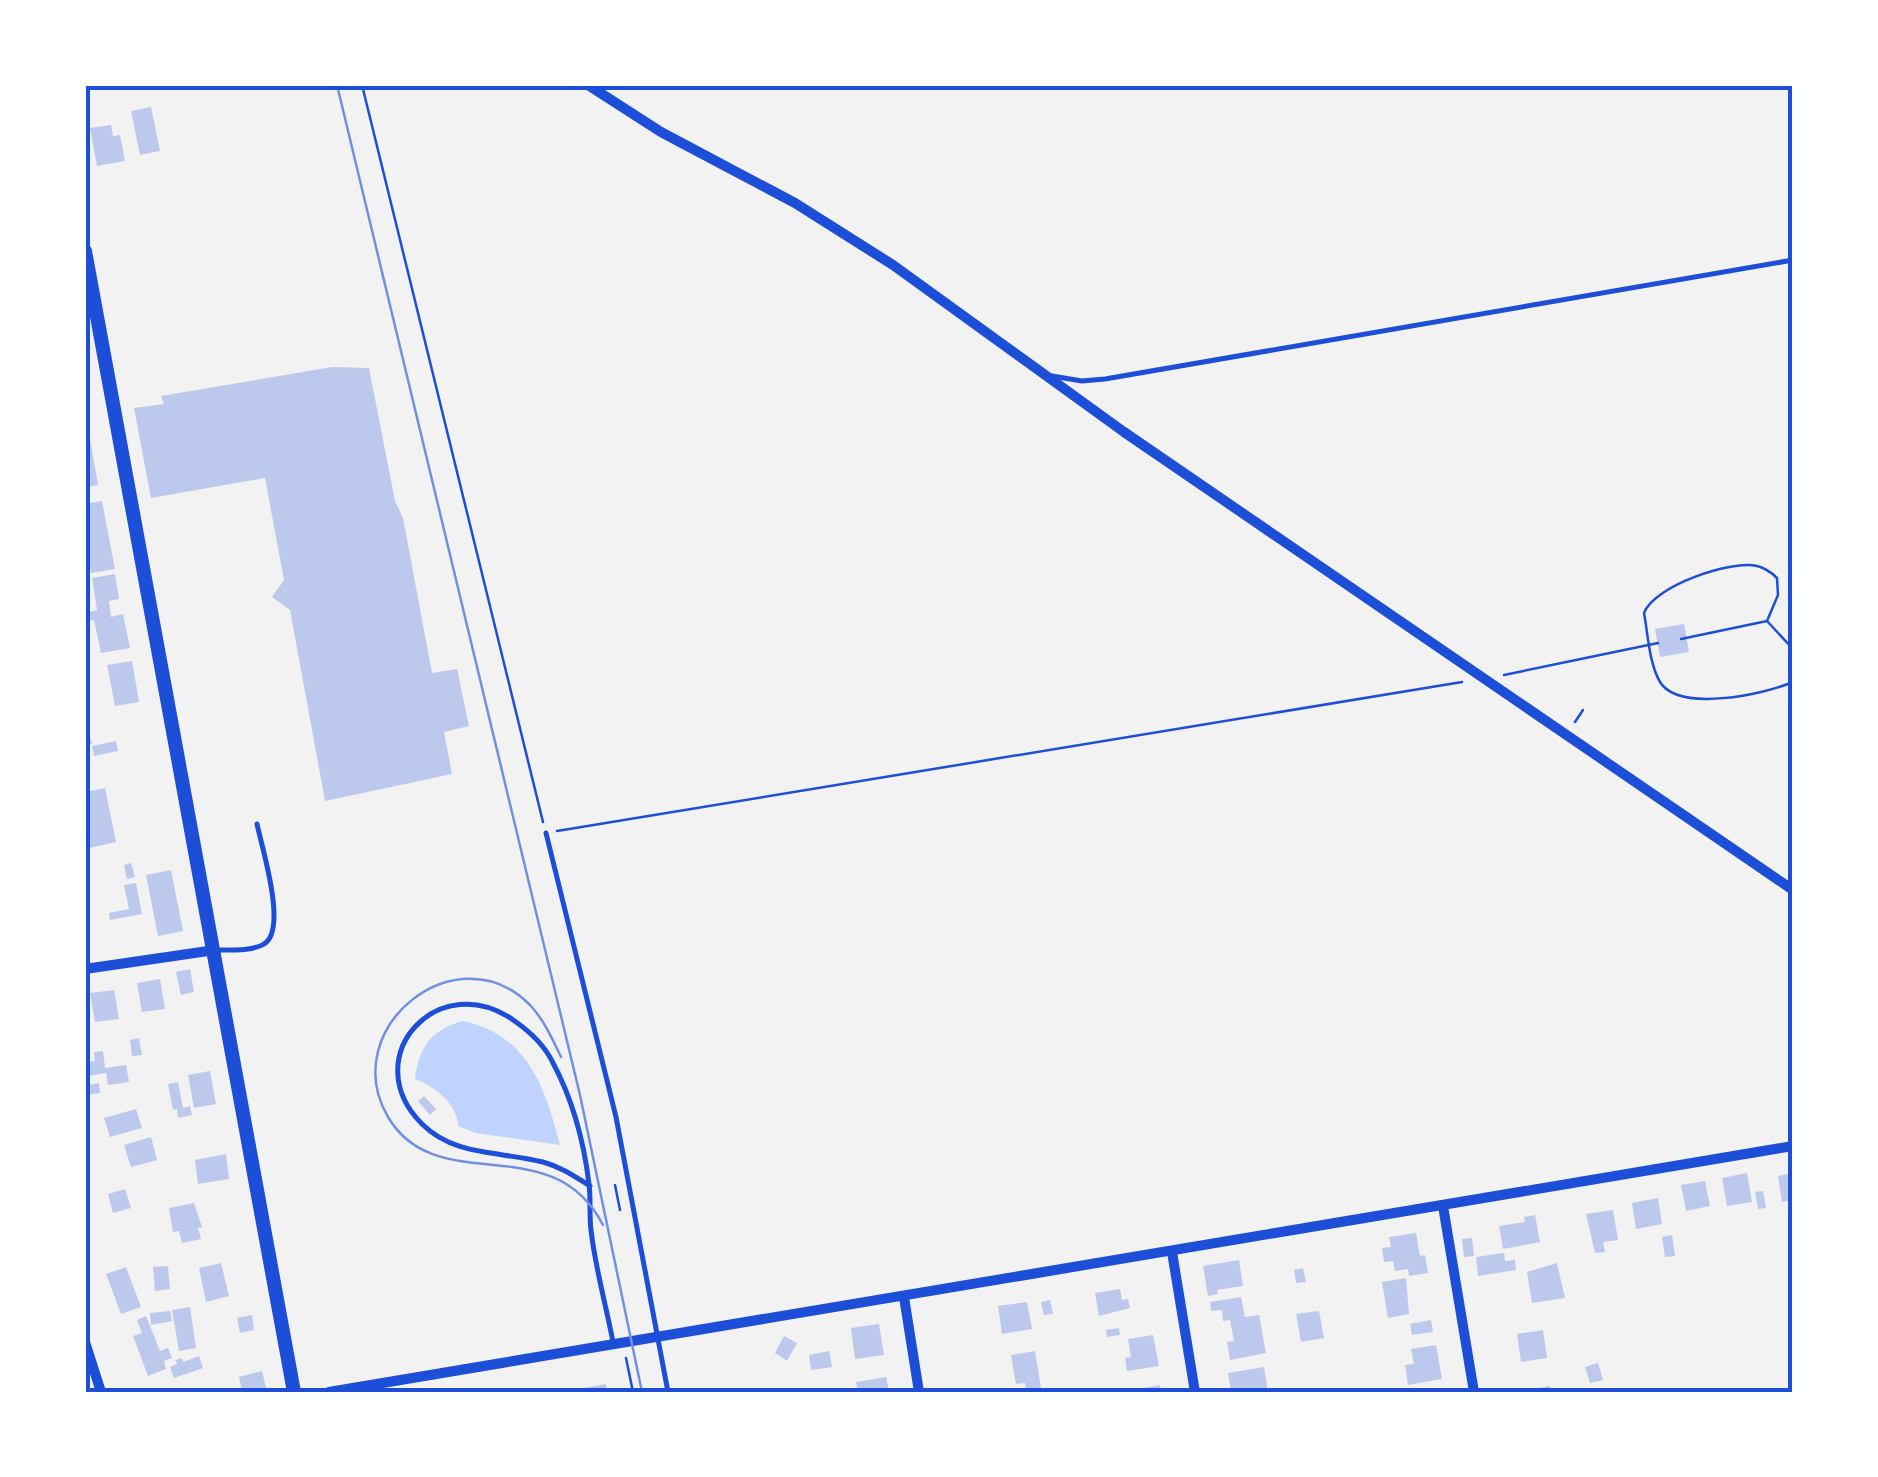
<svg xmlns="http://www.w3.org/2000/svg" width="1878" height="1477" viewBox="0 0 1878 1477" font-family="'Sofia Sans Condensed',sans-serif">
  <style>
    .water { fill: #bfd3fe }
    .building { fill: #bdc9ec }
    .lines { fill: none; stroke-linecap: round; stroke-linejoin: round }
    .path { stroke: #1d4ed8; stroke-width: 2.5 }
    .service { stroke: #1d4ed8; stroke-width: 5 }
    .minor { stroke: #1d4ed8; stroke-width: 10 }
    .tertiary { stroke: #1d4ed8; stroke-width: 14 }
    .tram { stroke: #7290e2; stroke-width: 2.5 }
    .neatline { fill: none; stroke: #1d4ed8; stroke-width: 4 }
  </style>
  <rect width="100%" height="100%" fill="#f2f2f2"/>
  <path class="water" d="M463,1021C528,1035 545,1087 560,1145L476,1133L458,1126C458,1105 435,1086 415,1079C419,1047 432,1029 463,1021Z"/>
  <g class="building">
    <path d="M151,107L160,151L140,155L131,111Z"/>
    <path d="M111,125L113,136L120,135L125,161L97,166L90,128Z"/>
    <path d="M332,367L369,368L395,501L403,518L432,673L457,669L469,726L444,732L452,774L325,801L290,610L272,597L284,580L265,478L151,498L134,408L164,404L161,396Z"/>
    <path d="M87,421L98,485L85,487V422Z"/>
    <path d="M102,501L115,569L91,573L85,544V504Z"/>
    <path d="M115,574L119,599L109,601L111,617L123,614L130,648L101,653L94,620L87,621L85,613L97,610L92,578Z"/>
    <path d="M1684,624L1689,652L1660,657L1655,629Z"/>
    <path d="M132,661L139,702L115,706L107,665Z"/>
    <path d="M85,718L92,744L85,745Z"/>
    <path d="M116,741L118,751L94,756L92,746Z"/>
    <path d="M105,788L116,842L89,848L85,827V792Z"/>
    <path d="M131,863L135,877L127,879L124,865Z"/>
    <path d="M171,870L183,931L158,936L146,875Z"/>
    <path d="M136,883L142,914L110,920L109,913L129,909L124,885Z"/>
    <path d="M190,969L194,992L181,995L176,972Z"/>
    <path d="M160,979L165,1009L142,1012L137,983Z"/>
    <path d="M114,990L119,1019L95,1022L90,993Z"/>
    <path d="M139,1038L142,1055L132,1056L130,1040Z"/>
    <path d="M103,1051L105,1068L126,1065L129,1082L108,1085L106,1073L88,1076L89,1085L99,1083L100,1093L85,1095V1063L95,1061L94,1052Z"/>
    <path d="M210,1071L216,1104L194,1108L188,1075Z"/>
    <path d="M178,1082L183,1108L190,1106L192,1115L178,1118L177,1109L173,1110L168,1084Z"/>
    <path d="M424,1096L436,1109L430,1115L418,1101Z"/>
    <path d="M136,1109L142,1128L110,1137L104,1118Z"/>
    <path d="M151,1137L157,1160L131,1167L124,1145Z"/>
    <path d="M226,1154L229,1179L198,1184L195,1160Z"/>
    <path d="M1747,1173L1752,1202L1727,1206L1722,1178Z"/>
    <path d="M1793,1173V1200L1782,1202L1778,1176Z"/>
    <path d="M1705,1181L1710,1206L1686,1211L1681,1185Z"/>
    <path d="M125,1189L131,1208L113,1213L108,1194Z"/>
    <path d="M1763,1191L1766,1208L1758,1209L1755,1192Z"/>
    <path d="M1658,1198L1662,1224L1636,1229L1632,1203Z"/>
    <path d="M194,1203L202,1227L198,1228L201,1239L182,1243L179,1231L173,1232L169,1208Z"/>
    <path d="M1613,1210L1618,1240L1603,1242L1605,1252L1595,1253L1586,1214Z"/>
    <path d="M1535,1215L1540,1242L1503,1249L1499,1226L1525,1222L1524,1217Z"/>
    <path d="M1416,1233L1420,1256L1425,1255L1428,1273L1409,1276L1408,1269L1395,1271L1393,1261L1384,1262L1382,1248L1391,1247L1389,1237Z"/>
    <path d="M1672,1235L1675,1256L1665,1257L1662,1237Z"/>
    <path d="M1472,1238L1474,1256L1464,1257L1462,1239Z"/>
    <path d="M1504,1253L1505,1261L1515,1260L1516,1270L1478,1276L1476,1257Z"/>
    <path d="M1239,1260L1243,1286L1217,1290L1218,1294L1208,1296L1203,1266Z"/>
    <path d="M221,1263L229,1296L206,1302L199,1268Z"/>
    <path d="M1557,1263L1565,1298L1532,1303L1527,1272Z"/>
    <path d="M168,1266L170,1289L155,1291L153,1267Z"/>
    <path d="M126,1267L141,1307L121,1314L106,1274Z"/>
    <path d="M1303,1268L1306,1282L1296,1283L1294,1270Z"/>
    <path d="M1406,1278L1409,1314L1388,1318L1382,1282Z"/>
    <path d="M1120,1289L1122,1300L1128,1299L1130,1308L1099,1316L1095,1293Z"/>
    <path d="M1241,1297L1245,1317L1259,1315L1266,1353L1230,1360L1227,1342L1234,1341L1230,1320L1223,1321L1222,1310L1211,1311L1210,1302Z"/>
    <path d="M1050,1300L1053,1314L1044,1315L1041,1302Z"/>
    <path d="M1027,1302L1032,1329L1002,1334L998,1306Z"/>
    <path d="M190,1307L196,1348L179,1351L172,1310Z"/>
    <path d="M170,1311L172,1321L151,1325L150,1313Z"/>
    <path d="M1319,1311L1324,1338L1301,1342L1296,1314Z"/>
    <path d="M252,1315L254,1330L240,1333L237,1318Z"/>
    <path d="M146,1316L160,1351L168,1348L172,1358L164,1361L166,1369L148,1376L133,1336L142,1333L137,1320Z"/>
    <path d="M1431,1320L1433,1332L1412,1335L1410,1324Z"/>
    <path d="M879,1324L884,1355L855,1359L851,1328Z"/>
    <path d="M1119,1328L1120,1335L1107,1337L1106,1330Z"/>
    <path d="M1543,1330L1547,1358L1521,1362L1517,1334Z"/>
    <path d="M1153,1335L1159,1366L1127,1371L1125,1358L1131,1357L1128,1339Z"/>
    <path d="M784,1336L797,1343L787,1361L775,1353Z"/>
    <path d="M1436,1345L1442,1379L1408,1385L1405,1365L1414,1364L1411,1349Z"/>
    <path d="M829,1351L832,1367L811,1370L809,1355Z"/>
    <path d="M1035,1351L1041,1388L1026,1390L1025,1383L1016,1384L1011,1355Z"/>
    <path d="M199,1356L203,1368L174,1378L170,1367L177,1364L175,1360L182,1358L183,1362Z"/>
    <path d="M1598,1363L1603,1380L1590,1383L1585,1367Z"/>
    <path d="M1264,1367L1268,1392H1231L1228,1373Z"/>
    <path d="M262,1371L267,1392H242L239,1377Z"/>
    <path d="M886,1377L889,1392H858L856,1382Z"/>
    <path d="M606,1384L607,1392H572V1390Z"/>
    <path d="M1160,1385L1161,1392H1138V1389Z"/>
    <path d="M1550,1386L1551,1392H1527V1390Z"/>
  </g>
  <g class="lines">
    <g class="path">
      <path d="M362,85L543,822"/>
      <path d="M1681,639L1767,621"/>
      <path d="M1793,649L1767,621L1778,595L1777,578C1771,572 1765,568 1757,566C1730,560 1654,586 1644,613C1648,634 1649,663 1660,682C1679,713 1765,694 1793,682"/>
      <path d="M1504,675L1658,643"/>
      <path d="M1575,722L1583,710"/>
      <path d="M557,831L1462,682"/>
      <path d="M615,1185L620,1210"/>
      <path d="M626,1358L633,1392"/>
    </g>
    <g class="service">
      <path d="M1052,376L1082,381L1105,379L1793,260"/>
      <path d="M546,833L616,1117L668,1392"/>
      <path d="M218,950C231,950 253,951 264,944C288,930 262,848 257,824"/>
      <path d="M590,1186C574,1176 561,1167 543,1162C501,1151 455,1157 422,1124C355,1057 440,965 516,1022C530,1032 544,1045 552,1061C572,1098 584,1142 589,1184C591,1199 589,1215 591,1230C595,1267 606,1305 613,1342"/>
    </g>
    <g class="minor">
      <path d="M588,85L661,132L795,203L893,265L1124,432L1793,890"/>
      <path d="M85,969L215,950"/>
      <path d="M1443,1206L1474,1392"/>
      <path d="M1172,1252L1195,1392"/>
      <path d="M904,1297L919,1392"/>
      <path d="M85,1342L101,1392"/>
      <path d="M329,1392L1793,1146"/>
    </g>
    <path class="tertiary" d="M85,251L294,1392"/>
    <g class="tram">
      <path d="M337,85L580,1095L642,1392"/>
      <path d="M561,1057C552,1038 544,1020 530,1005C457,931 336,1028 388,1117C437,1200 552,1126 603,1225"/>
    </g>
  </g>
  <rect width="1878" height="1477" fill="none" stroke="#ffffff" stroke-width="175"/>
  <rect x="88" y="88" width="1702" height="1302" class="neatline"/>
</svg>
